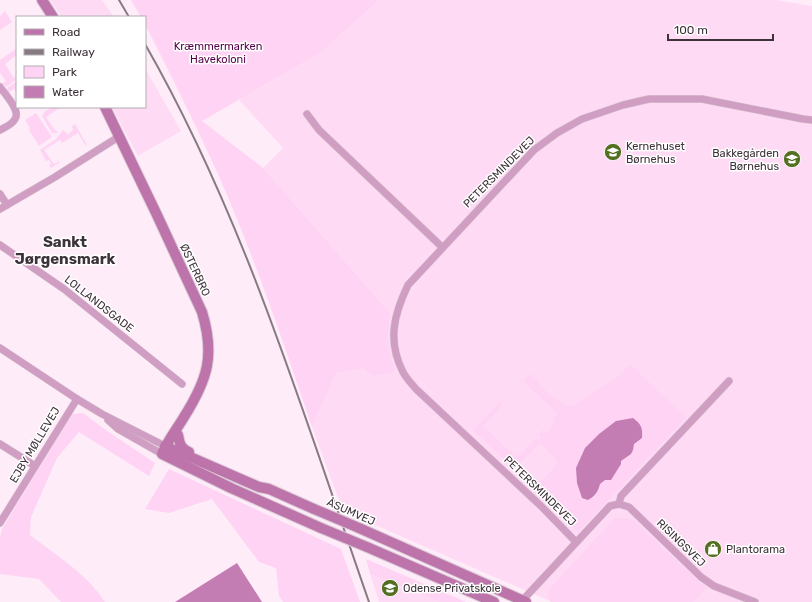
<svg xmlns="http://www.w3.org/2000/svg" width="812" height="602" viewBox="0 0 812 602" font-family="Rubik,sans-serif">
  <style>
    .built { fill: #fedaf4 }
    .green { fill: #ffd3f3 }
    .water { fill: #c37db2 }
    .lines { fill: none; stroke-linecap: round; stroke-linejoin: round }
    .street-casing { stroke: #dbcbd7; stroke-width: 8 }
    .secondary-casing { stroke: #dbcbd7; stroke-width: 12 }
    .street { stroke: #d09ec3; stroke-width: 7 }
    .secondary { stroke: #bd74ab; stroke-width: 10 }
    .rail { stroke: #887a83; stroke-width: 2 }
    .secondary-bridge-casing { stroke: #dbcbd7; stroke-width: 12; stroke-linecap: butt }
    .secondary-bridge { stroke: #bd74ab; stroke-width: 10 }
    .labels { text-anchor: middle; dominant-baseline: central; stroke-width: 3; stroke-linejoin: round; paint-order: stroke }
    .park-label { font-size: 11px; fill: #57004b; stroke: #fff }
    .poi-label { font-size: 11px; fill: #3e323a; stroke: #fff; text-anchor: start }
    .street-label { font-size: 11px; fill: #3e323a; stroke: #fff }
    .district-label { font-size: 15px; font-weight: bold; fill: #3e323a; stroke: #fff }
  </style>
  <rect width="100%" height="100%" fill="#feedf9"/>
  <g class="built">
    <path d="M50,0H102L114,17H62Z"/>
    <path d="M379,0H776L812,6V602H552L343,511L312,427L336,373L364,367L395,372L388,343L390,313L263,168L283,148L239,100L320,53Z"/>
    <path d="M145,68L181,131L138,156L112,107H145Z"/>
    <path d="M370,574L440,602H379Z"/>
  </g>
  <g class="green">
    <path d="M131,0H379L320,53L202,121L263,168L390,313L388,343L395,372L373,376L364,368L336,373L312,427C289,359 266,291 239,224C212,156 178,90 145,24V17H141Z"/>
    <path d="M5,11L12,22L0,30V16Z"/>
    <path d="M17,48V55L5,64L14,78L16,76L17,79L6,87L5,85L3,87L1,84L6,81L0,73V60Z"/>
    <path d="M17,81V94L14,89L8,93L6,91L8,90L7,88Z"/>
    <path d="M53,107H61L46,117L54,129L59,133H52L42,116L45,111Z"/>
    <path d="M36,113L52,137L39,146L29,130L30,128L25,120Z"/>
    <path d="M75,124L87,145L86,146L78,133L62,143L60,140L44,150L54,164L59,161L60,162L51,168L49,165L51,164L49,160L46,161L40,150L56,139L63,130L68,134L73,130L72,126Z"/>
    <path d="M630,364L686,418L578,532L519,474L521,472L532,480L542,481L556,465L557,460L540,443L514,469L473,430L500,402L503,405L483,426L517,458L536,438L539,441L541,438L538,435L543,430L545,432L549,431L551,429V427L554,423L553,419L558,414L523,381L530,374C541,385 556,406 574,406L619,376Z"/>
    <path d="M83,413L107,431L155,463L149,476L79,432L57,458L31,517L30,535C56,555 87,574 105,602H61L39,579L0,574V536L2,529L72,414Z"/>
    <path d="M169,469L341,549L360,602H283L279,596L276,568L259,562L212,499L169,513L145,509Z"/>
    <path d="M615,518L632,519L706,588L693,602H552L550,601L548,591Z"/>
    <path d="M366,559L466,602H440L370,574Z"/>
  </g>
  <g class="water">
    <path d="M633,418C641,424 643,428 642,438L634,444L633,450L631,454L621,461V464L611,480H605L600,484C598,492 595,496 588,500L582,498L577,483L576,468L585,448L599,434L616,421Z"/>
    <path d="M237,563L262,602H175Z"/>
  </g>
  <g class="lines">
    <defs>
      <g id="street">
        <path d="M0,87C5,94 21,111 15,119C12,125 5,127 0,130"/>
        <path d="M307,114L319,130L442,247"/>
        <path d="M0,194L7,205"/>
        <path d="M0,209L55,177L120,136"/>
        <path d="M0,245L64,289L182,384"/>
        <path d="M0,348L77,399L102,414L165,446"/>
        <path d="M108,420L118,429L162,454"/>
        <path d="M0,444L35,466"/>
        <path d="M619,504L629,507L701,577L714,586L755,602"/>
        <path d="M619,504L621,496L729,381"/>
        <path d="M0,523L77,399"/>
        <path d="M576,542L542,507L416,389C411,383 406,378 403,372C387,341 394,314 408,285L534,150L557,133L582,119L623,105L649,99H702L803,119L812,120"/>
        <path d="M521,602L610,506L619,504"/>
      </g>
      <g id="secondary">
        <path d="M42,0L53,17"/>
        <path d="M105,107L157,215L202,312C215,355 208,379 184,417C177,429 168,440 162,454L231,488L321,528"/>
        <path d="M178,435C180,444 180,448 189,452"/>
        <path d="M165,446L259,487L269,489L314,509"/>
        <path d="M359,528L526,602"/>
        <path d="M367,547L494,602"/>
      </g>
    </defs>
    <use href="#street" class="street-casing"/>
    <use href="#secondary" class="secondary-casing"/>
    <use href="#street" class="street"/>
    <use href="#secondary" class="secondary"/>
    <g class="rail">
      <path d="M119,0L129,17"/>
      <path d="M145,44C245,219 303,413 369,602"/>
    </g>
    <defs>
      <g id="secondary-bridge">
        <path d="M314,509L359,528"/>
        <path d="M321,528L367,547"/>
      </g>
    </defs>
    <use href="#secondary-bridge" class="secondary-bridge-casing"/>
    <use href="#secondary-bridge" class="secondary-bridge"/>
  </g>
  <defs>
    <symbol id="school-disc" viewBox="-11 -11 22 22"><circle r="9.5" fill="#546f21" stroke="#fff"/><path d="M0-5L7-2L0 1L-7-2ZM-4 1L0 2.5L4 1V4Q0 6-4 4Z" fill="#fff"/></symbol>
    <symbol id="shop-disc" viewBox="-11 -11 22 22"><circle r="9.5" fill="#546f21" stroke="#fff"/><path d="M-5-2.5h2.3a2.7 3.5 0 0 1 5.4 0H5L5.5 6h-11ZM-1.5-2.5h3a1.5 2.3 0 0 0-3 0Z" fill="#fff"/></symbol>
  </defs>
  <g fill-rule="evenodd">
    <use href="#school-disc" x="603" y="142" width="20" height="20"/>
    <use href="#school-disc" x="782" y="149" width="20" height="20"/>
    <use href="#shop-disc" x="703" y="539" width="20" height="20"/>
    <use href="#school-disc" x="380" y="578" width="20" height="20"/>
  </g>
  <g class="labels">
    <g class="park-label">
      <text x="218" y="46">Kræmmermarken<tspan x="218" dy="13">Havekoloni</tspan></text>
    </g>
    <g class="poi-label">
      <text x="626" y="146">Kernehuset<tspan x="626" dy="13">Børnehus</tspan></text>
      <text x="779" y="153" text-anchor="end">Bakkegården<tspan x="779" dy="13">Børnehus</tspan></text>
      <text x="726" y="549">Plantorama</text>
      <text x="403" y="588">Odense Privatskole</text>
    </g>
    <g class="street-label">
      <text transform="translate(499 172) rotate(-45)">PETERSMINDEVEJ</text>
      <text transform="translate(195 270) rotate(65)">ØSTERBRO</text>
      <text transform="translate(99 304) rotate(38)">LOLLANDSGADE</text>
      <text transform="translate(35 445) rotate(-59)">EJBY MØLLEVEJ</text>
      <text transform="translate(540 491) rotate(44)">PETERSMINDEVEJ</text>
      <text transform="translate(351 512) rotate(24)">ÅSUMVEJ</text>
      <text transform="translate(681 543) rotate(44)">RISINGSVEJ</text>
    </g>
    <g class="district-label">
      <text x="65" y="242">Sankt<tspan x="65" dy="17">Jørgensmark</tspan></text>
    </g>
  </g>
  <rect x="16" y="16" width="130" height="92" fill="#ffffff" stroke="#b2adb0"/>
  <rect x="24" y="29" width="20" height="6" fill="#bd74ab" stroke="#b2adb0"/>
  <text x="52" y="36" font-size="12" fill="#3e323a">Road</text>
  <rect x="24" y="49" width="20" height="6" fill="#887a83" stroke="#b2adb0"/>
  <text x="52" y="56" font-size="12" fill="#3e323a">Railway</text>
  <rect x="24" y="66" width="20" height="12" fill="#ffd3f3" stroke="#b2adb0"/>
  <text x="52" y="76" font-size="12" fill="#3e323a">Park</text>
  <rect x="24" y="86" width="20" height="12" fill="#c37db2" stroke="#b2adb0"/>
  <text x="52" y="96" font-size="12" fill="#3e323a">Water</text>
  <path d="M668 34v6h105v-6" fill="none" stroke="#3e323a" stroke-width="2"/>
  <text x="674" y="34" font-size="12" fill="#3e323a" stroke="#ffffff" stroke-width="3" paint-order="stroke">100 m</text>
</svg>
